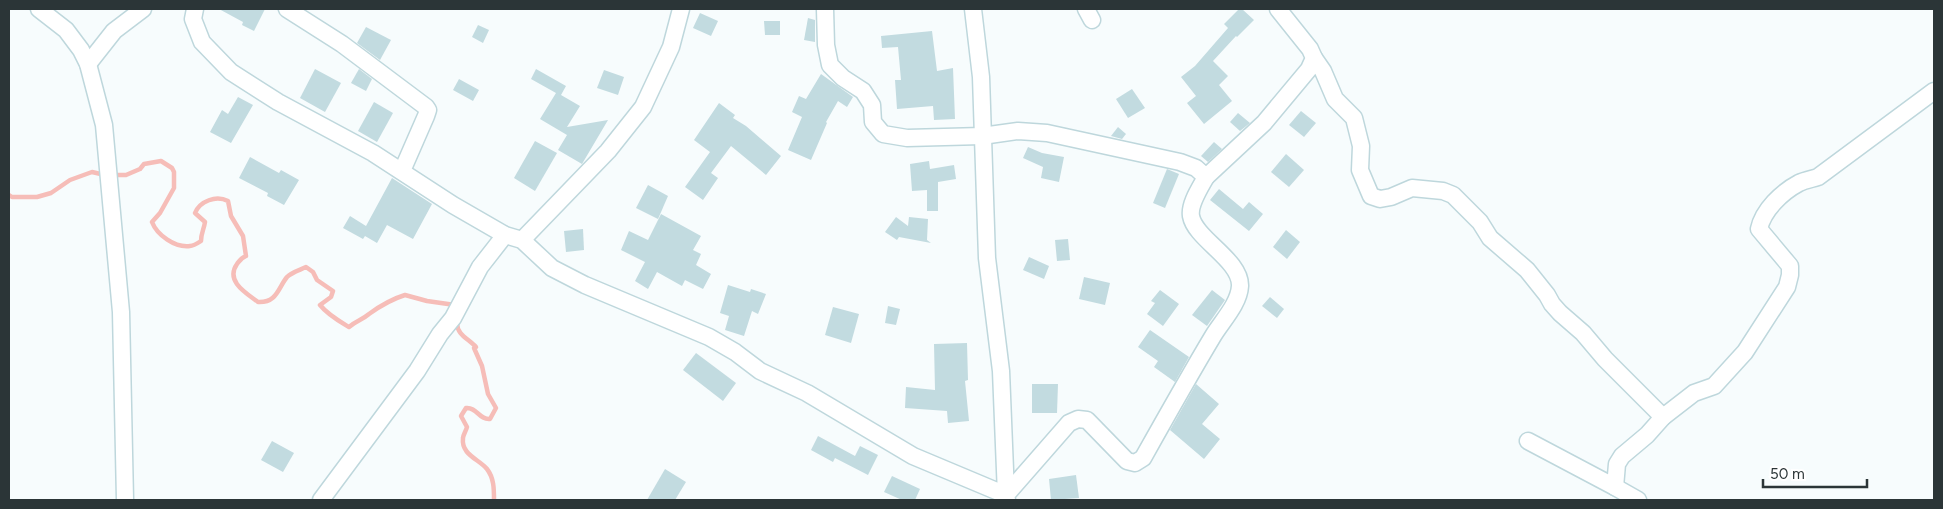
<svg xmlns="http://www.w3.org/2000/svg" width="1943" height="509" viewBox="0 0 1943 509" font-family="Figtree,sans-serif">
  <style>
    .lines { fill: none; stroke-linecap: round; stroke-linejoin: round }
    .stream { stroke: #f6bdb8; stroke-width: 4.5 }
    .building { fill: #c2dbe0 }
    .minor-casing { stroke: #bed7dc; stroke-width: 19 }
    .minor { stroke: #fff; stroke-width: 16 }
  </style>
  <rect width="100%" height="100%" fill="#f7fcfd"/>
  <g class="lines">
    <g class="stream">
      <path d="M9,195L12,197H37L51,193L70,180L92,172L105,175H126L140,169L144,164L161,161L172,168L174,172V188L160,213L152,222C157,235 175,248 190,246C193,246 198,243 201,241C201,233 204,229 205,222L195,213C200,201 216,195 228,201L231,216L243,236L246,256C241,258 240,260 237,264C225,281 246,293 258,302C277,303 278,288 287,277C292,272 300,270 306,267L313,272L317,280L333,291L331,297L320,305C328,315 339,321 349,327C357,320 362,320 369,314C380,306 392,299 405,295L427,301L455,305"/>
      <path d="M457,323C457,335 469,339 476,347L474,348L482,366L488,394L496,408L490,419C479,420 477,407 466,408L461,416L467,427C466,431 463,435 463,438C461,455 479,459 487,469C494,478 494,489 494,500"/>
    </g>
  </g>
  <g class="building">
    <path d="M219,9H265L254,31L242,25L243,22Z"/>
    <path d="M1239,9H1242L1254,20L1237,37L1236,36L1213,61L1228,76L1219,85L1232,101L1204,124L1187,103L1196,96L1181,77L1195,66L1228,28L1224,24Z"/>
    <path d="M700,13L718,21L711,36L693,28Z"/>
    <path d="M808,18L815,20V42L804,40Z"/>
    <path d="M764,21H780V35H765Z"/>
    <path d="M478,25L489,30L483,43L472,37Z"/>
    <path d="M366,27L391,40L380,60L357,43Z"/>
    <path d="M932,31L937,71L953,68L955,119L934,120L933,106L897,109L895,80H901L898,47L882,48L881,36Z"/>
    <path d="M315,69L341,83L325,112L300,98Z"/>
    <path d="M359,69L372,79L366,91L351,83Z"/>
    <path d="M536,69L566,86L561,95L580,106L567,127L608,120L582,164L558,150L567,135L540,119L556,93L531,79Z"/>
    <path d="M604,70L624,77L618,95L597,88Z"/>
    <path d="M821,74L853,97L847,107L838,101L826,122L827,123L811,160L788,150L802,117L792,112L799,96L806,99Z"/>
    <path d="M459,79L479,90L473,101L453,90Z"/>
    <path d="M1132,89L1145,108L1128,118L1116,99Z"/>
    <path d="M238,97L253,105L231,143L210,132L222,110L228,114Z"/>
    <path d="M374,102L393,113L377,142L358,131Z"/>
    <path d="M719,103L735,115L733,118L746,126L781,156L766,175L731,146L711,173L718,178L703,200L685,187L710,152L694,140Z"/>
    <path d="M1301,111L1316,123L1304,137L1289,125Z"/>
    <path d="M1238,113L1250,123L1240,131L1230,122Z"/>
    <path d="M1118,127L1126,134L1122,139L1111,136Z"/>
    <path d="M535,141L557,153L535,191L514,178Z"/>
    <path d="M1214,142L1222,149L1208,162L1201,156Z"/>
    <path d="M1028,147L1042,153L1064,157L1059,182L1041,178L1043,167L1023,158Z"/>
    <path d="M1286,154L1304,170L1289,187L1271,172Z"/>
    <path d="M250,157L279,173L281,170L299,180L284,205L267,196L268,193L239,178Z"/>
    <path d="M929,161L930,169L954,165L956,179L938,182V211H927V190L912,191L910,164Z"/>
    <path d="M1167,169L1179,174L1165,208L1153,203Z"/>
    <path d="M392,178L432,204L413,239L387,225L377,243L365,236L363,239L343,228L350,216L366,226Z"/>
    <path d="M648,185L668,196L658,219L636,208Z"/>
    <path d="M1219,189L1243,209L1249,202L1263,214L1249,231L1210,200Z"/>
    <path d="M661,214L701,236L693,250L701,254L696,265L711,274L703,289L685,280L682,286L657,272L648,289L635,281L645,262L621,250L629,231L648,240Z"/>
    <path d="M896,217L908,226L909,217L928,219L927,240L931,243L899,237L897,240L885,232Z"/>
    <path d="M583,229L584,250L566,252L564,231Z"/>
    <path d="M1286,230L1300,242L1287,259L1273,247Z"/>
    <path d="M1068,239L1070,260L1057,261L1055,240Z"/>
    <path d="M1029,257L1049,266L1044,279L1023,270Z"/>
    <path d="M1084,277L1110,283L1105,305L1079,299Z"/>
    <path d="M728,285L750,292L751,289L766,294L758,314L752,311L744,336L725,330L729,316L720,313Z"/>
    <path d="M1160,290L1179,304L1163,326L1147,314L1155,303L1151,301Z"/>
    <path d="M1212,290L1225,300L1207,326L1192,315Z"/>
    <path d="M1270,297L1284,309L1277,318L1262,306Z"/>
    <path d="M888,306L900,309L896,325L885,323Z"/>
    <path d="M833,307L859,314L851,343L825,335Z"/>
    <path d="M1150,330L1189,357L1175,382L1154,367L1158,361L1138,347Z"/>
    <path d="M967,343L968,380L965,381L969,421L948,423L947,411L905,408L906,387L935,390L934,344Z"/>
    <path d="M696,353L736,383L723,401L683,370Z"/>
    <path d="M1032,384H1058L1057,413H1032Z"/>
    <path d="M1196,384L1219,404L1202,424L1220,439L1204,459L1170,430Z"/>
    <path d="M818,436L855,456L860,446L878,455L868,475L835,458L833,462L811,450Z"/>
    <path d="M272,441L294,453L283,472L261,460Z"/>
    <path d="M665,469L686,482L675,500H647Z"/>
    <path d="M1076,475L1079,498L1051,500L1049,479Z"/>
    <path d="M892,476L920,489L915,500H902L884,492Z"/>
  </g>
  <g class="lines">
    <defs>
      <g id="minor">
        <path d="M39,9L66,30L81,50L88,64L104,125L121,312L125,500"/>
        <path d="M195,9L193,19L202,42L231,72L278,102L373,153L453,205L505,235L522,240L552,268L585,285L709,337L735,352L760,371L807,393L913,456L1006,495L1001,371L987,258L981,77L973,9"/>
        <path d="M287,9L342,44L426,107L428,110L426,116L402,171"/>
        <path d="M825,9L826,45L830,65L843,78L863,91L872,105L873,122L883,134L907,138L982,136L1018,131L1047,133L1180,162L1196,168L1206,177L1264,123L1309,69L1314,58L1310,49L1278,9"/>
        <path d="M1086,9L1092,20"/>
        <path d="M1314,58L1323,71L1335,99L1354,118L1361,146L1360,170L1371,196L1380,199L1391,197L1412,188L1443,191L1453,195L1480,222L1490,238L1527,270L1547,295L1552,304L1560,313L1583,333L1605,359L1663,417L1647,435L1622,456L1617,464L1615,487L1528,441"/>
        <path d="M88,64L114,31L143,9"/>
        <path d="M522,240L608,151L643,107L671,47L681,9"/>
        <path d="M1663,417L1694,393L1714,386L1745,352L1787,287L1790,275V266L1759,229C1763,210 1782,192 1799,183C1805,180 1812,179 1818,177L1934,91"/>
        <path d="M1615,487L1638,500"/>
        <path d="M321,500L417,371L440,334L453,318L480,267L505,235"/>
        <path d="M1007,500L1006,495L1069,423L1078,419L1087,420L1127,461L1135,463L1143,458C1166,417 1189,376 1213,336C1222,321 1239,304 1240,286C1241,260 1195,239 1191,216C1189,204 1200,188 1206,177"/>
      </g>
    </defs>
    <use href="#minor" class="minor-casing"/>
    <use href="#minor" class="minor"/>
  </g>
  <rect width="1943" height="509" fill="none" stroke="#2b3537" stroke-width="20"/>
  <path d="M1763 479v8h104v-8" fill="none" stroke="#2b3537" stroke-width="2.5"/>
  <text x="1770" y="479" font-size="15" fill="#2b3537" stroke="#ffffff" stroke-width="4" paint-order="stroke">50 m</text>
</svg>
